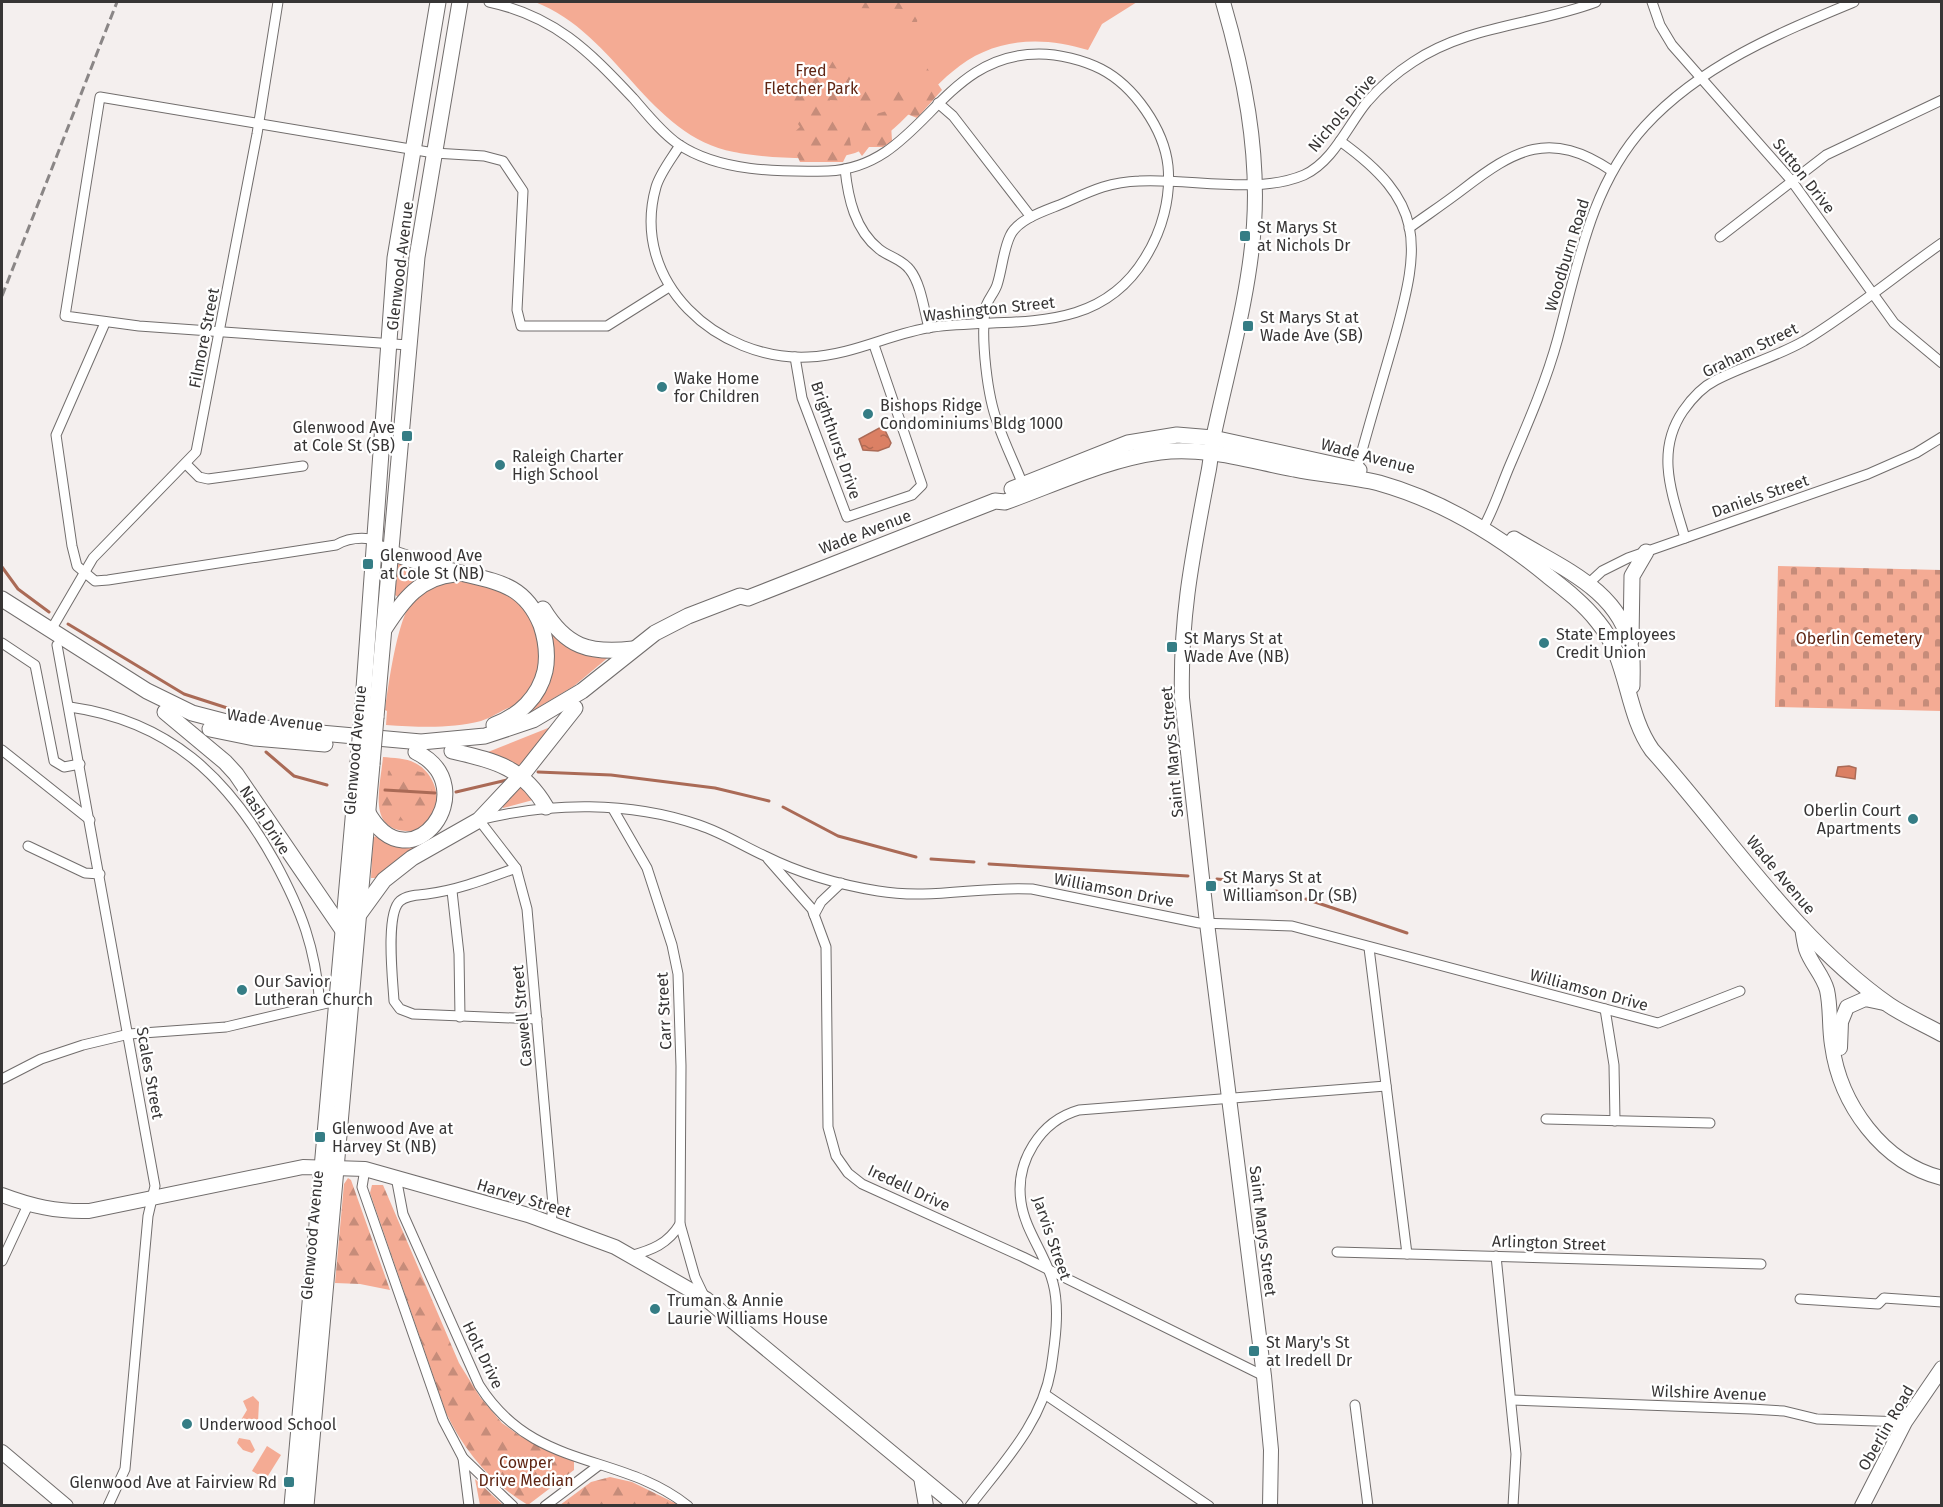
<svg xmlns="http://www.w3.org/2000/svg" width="1943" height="1507" viewBox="0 0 1943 1507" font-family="'Fira Sans',sans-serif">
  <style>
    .green { fill: #f4ab94 }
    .forest { fill: url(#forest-firs) }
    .cemetery { fill: url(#cemetery-stones) }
    .water { fill: url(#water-ripples); stroke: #aa6a56; stroke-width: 1.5 }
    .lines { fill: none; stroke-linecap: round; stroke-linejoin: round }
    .stream { stroke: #aa6a56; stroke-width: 3 }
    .street-casing { stroke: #716d6c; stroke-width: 11 }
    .secondary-casing { stroke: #716d6c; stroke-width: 16 }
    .primary-casing { stroke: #716d6c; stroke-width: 17 }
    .street { stroke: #fff; stroke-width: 9 }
    .secondary { stroke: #fff; stroke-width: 14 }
    .primary { stroke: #fff; stroke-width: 15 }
    .rail { stroke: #8a8686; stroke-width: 3; stroke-dasharray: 9 4.5; stroke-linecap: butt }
    .primary-bridge-casing { stroke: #716d6c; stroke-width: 17; stroke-linecap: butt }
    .primary-bridge { stroke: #fff; stroke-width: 15 }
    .poi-dot { fill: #357d85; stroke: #fff; stroke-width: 2 }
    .labels { text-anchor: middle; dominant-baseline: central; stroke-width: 4.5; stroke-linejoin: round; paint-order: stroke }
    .park-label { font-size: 16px; fill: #5f2513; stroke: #fff }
    .street-label { font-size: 16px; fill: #373535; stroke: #fff }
    .poi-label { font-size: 16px; fill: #373535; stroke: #fff; text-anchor: start }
  </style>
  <defs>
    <pattern id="forest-firs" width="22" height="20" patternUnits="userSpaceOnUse" patternTransform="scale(1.5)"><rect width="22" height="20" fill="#f4ab94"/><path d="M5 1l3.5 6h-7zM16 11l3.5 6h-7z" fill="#c68c7a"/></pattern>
    <pattern id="cemetery-stones" width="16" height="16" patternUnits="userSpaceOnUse" patternTransform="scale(1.5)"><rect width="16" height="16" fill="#f4ab94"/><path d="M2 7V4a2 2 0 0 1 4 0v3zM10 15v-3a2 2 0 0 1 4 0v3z" fill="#c68c7a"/></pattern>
    <pattern id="water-ripples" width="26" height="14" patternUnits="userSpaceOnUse" patternTransform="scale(1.5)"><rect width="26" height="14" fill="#db8064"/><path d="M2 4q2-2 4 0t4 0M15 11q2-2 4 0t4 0" fill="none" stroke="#b26a53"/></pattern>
  </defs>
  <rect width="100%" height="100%" fill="#f4efee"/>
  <g class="green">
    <path d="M535,2H1137L1102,24L1088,50C1040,35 991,38 952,72C938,83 926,98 913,110C896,127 879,144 855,153C828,162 762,158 734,152C648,136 618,34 535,2Z"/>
    <path d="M398,562L432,571L408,586L398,597L395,595Z"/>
    <path d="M459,579L502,587L529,611L542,643L538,680L520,705C506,706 495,717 481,721C450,729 418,727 386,725L387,711L385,710C388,686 397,623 410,605C421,589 441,584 459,579Z"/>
    <path d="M546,625L611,655L574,686L529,713Z"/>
    <path d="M553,726L521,771L487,754L488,752Z"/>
    <path d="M383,757C393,758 406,758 415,763C434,772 445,802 430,819C426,824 420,828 416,831C365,835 380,790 383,757Z"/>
    <path d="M519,785L533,800L503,808L502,805Z"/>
    <path d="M376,836C389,847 403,850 420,845L379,878H371L373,838Z"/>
    <path d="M253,1396L259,1402L258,1422L241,1420L247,1410L243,1401Z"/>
    <path d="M239,1438L250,1440L255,1450L252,1453L243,1450L237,1443Z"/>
    <path d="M267,1446L281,1455L266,1479L252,1471Z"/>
  </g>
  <g class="forest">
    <path d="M850,2H920L922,4L917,22H909L905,9L854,8Z"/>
    <path d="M839,58L857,64L859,78L872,81L868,91L880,94L881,102L856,111L842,101L830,100L829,108L847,120L851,146L843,162H800L789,137L800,127L792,115L791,87L812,79V66H817L820,78L838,92L848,78L843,69L829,68V61Z"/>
    <path d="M927,68L942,90L917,118L902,112L891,124L892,141L883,147H869L862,156L855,146L866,119L865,109L880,105L876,114L890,110L895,88L903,74L910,77L907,93L922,91L928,87L918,80Z"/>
    <path d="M397,767L425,773C431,785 439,802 429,814L414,808L406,801L402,802L400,816L405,823L400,825L381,806L382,786L387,782L388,771Z"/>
    <path d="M348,1178L351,1180L390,1290L360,1284L335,1283L344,1184Z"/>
    <path d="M372,1185H383L459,1363L480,1397L502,1423L520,1436L574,1461V1470L528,1505C491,1483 465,1452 446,1413L370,1193Z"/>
    <path d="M610,1477L632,1482L679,1505H560L591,1482Z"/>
    <path d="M475,1479L503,1505H480Z"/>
  </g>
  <path class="cemetery" d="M1778,566L1941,570V711L1775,707Z"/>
  <g class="water">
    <path d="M883,426L891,443L889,447L878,451L863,450L859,439Z"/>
    <path d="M1849,766L1856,768L1855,779L1836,776L1838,767Z"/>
  </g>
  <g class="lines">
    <g class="stream">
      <path d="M2,567L18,589L49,612"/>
      <path d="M68,624L184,694L252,716"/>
      <path d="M266,752L294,776L327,785"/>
      <path d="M538,772L611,775L715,788L769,801"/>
      <path d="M385,790L435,793"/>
      <path d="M456,792L507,780"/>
      <path d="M783,807L838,836L916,857"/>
      <path d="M931,859L974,862"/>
      <path d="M989,864L1188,876"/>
      <path d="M1217,879L1227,880"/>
      <path d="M1276,891L1291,895"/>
      <path d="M1306,899L1407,933"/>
    </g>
    <defs>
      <g id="street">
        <path d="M489,2C554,16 588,50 633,98C647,114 661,132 678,144C719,172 780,172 828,171C923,167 938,54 1039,54C1059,54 1083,60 1101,69C1134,86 1164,129 1168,166C1171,198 1162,231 1145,258C1097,337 1012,317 933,327C891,333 854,355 808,357C718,361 629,282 656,187C660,173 672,158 680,145"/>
        <path d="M1652,2L1660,25L1672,45L1791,180L1894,323L1942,363"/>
        <path d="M938,103L953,116L1031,217"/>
        <path d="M1340,141C1425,202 1421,242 1395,336C1382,382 1368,427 1356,473"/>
        <path d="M845,169C848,198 855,230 879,249C889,257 902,259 910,270C921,284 924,310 929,328"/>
        <path d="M1409,228C1427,215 1445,203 1462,190C1515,149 1550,129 1612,171"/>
        <path d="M1720,237L1826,155L1942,100"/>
        <path d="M105,323L56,435L72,546L77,566L95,581L108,580L336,545C348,538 363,537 377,540"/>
        <path d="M408,345L139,326L65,316L100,97L434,153L484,156L503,161L523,191L517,310L521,326H607L669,287"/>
        <path d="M795,357L802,398L847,517L912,495L922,485L874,345"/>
        <path d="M186,464L199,477L208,479L303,466"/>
        <path d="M1023,485C1015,464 1005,445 998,424C987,396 981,340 985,310C986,301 994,294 997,285C1002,270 1003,251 1010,236C1018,218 1048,210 1064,203C1091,191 1109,182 1139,181C1190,178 1257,195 1304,175C1333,162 1348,125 1367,102C1380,87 1396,73 1413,62C1468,25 1535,25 1596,2"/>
        <path d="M1483,528C1494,509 1501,486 1510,465C1528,423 1546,382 1558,338C1578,264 1591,185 1645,126C1701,65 1779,33 1854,2"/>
        <path d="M1685,538C1672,494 1655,452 1683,411C1692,398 1702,387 1716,380C1745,365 1776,357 1804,341C1852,312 1896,275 1942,243"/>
        <path d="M1589,583L1602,571L1628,558L1868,474L1916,453L1942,437"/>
        <path d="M51,630L93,558L196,452L257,134L278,2"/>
        <path d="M2,643L35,665L54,761L64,767L80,764"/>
        <path d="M57,645L155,1186L148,1216L125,1469L108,1506"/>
        <path d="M70,707C169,721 228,777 275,862C302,912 315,947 320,1004"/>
        <path d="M2,750L90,820"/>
        <path d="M613,809L647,868L672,945L678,974L681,1066L680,1224L695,1277L705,1298"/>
        <path d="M28,846L85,873L100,874"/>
        <path d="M768,859L812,909L826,947L828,1127L836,1156L848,1173L862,1184L1023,1257L1264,1376"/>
        <path d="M516,868C486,879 458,890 427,894C418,895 407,895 400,901C385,914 393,982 394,1001L400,1009L413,1014L537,1019"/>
        <path d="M452,891L459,954L460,1017"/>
        <path d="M814,915L821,902L841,883"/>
        <path d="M1369,948L1407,1254"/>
        <path d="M1605,1009L1614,1065L1615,1121"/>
        <path d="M2,1079L41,1059L83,1045L129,1034L226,1027L336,1001"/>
        <path d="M1546,1119L1710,1123"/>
        <path d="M365,1169L362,1187L443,1420L463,1458L513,1506"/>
        <path d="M396,1177L403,1214L479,1385C534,1472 619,1451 688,1506"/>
        <path d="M551,1223L553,1205L527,909L516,868L479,820C551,802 629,801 699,825C723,833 743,846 765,856C799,873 841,885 878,891C931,900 980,886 1032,889L1199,923L1292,926L1658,1023L1740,991"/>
        <path d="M1337,1252L1761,1264"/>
        <path d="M630,1256C652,1250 668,1244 680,1224"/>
        <path d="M1496,1256L1516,1454L1513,1506"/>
        <path d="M2,1261L28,1205"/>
        <path d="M1800,1299L1878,1304L1884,1298L1942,1302"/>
        <path d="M1046,1395L1209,1506"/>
        <path d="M1512,1400L1751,1409L1784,1411L1817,1419L1905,1422"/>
        <path d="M1355,1405L1368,1506"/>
        <path d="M463,1458L469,1506"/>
        <path d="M545,1506L598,1466"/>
        <path d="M970,1506C1002,1464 1042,1423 1051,1369C1055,1343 1060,1309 1053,1283C1046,1255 1025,1231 1021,1202C1015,1162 1040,1121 1079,1110L1386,1086"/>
      </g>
      <g id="secondary">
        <path d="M1223,2C1244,74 1259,149 1254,225C1249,296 1229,364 1214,434C1211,447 1211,461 1208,474C1193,554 1180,615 1182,698L1207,923L1264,1376L1271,1450L1270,1506"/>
        <path d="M1802,927C1803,934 1804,942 1806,949C1811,964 1823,975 1827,990C1831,1008 1829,1027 1832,1045C1840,1104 1882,1163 1942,1178"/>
        <path d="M1840,1048L1841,1022L1847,1007L1865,999L1884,1003"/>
        <path d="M2,1195C31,1206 57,1212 89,1211L303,1167L365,1169L528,1215L615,1247L706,1299L956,1506"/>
        <path d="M2,1452L66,1506"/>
        <path d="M921,1477L926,1506"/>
        <path d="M1862,1506L1905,1422L1942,1368"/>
      </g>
      <g id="primary">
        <path d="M1012,489L1128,443L1177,435L1213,438L1359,470"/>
        <path d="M1514,539C1559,567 1621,590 1631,649C1633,661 1632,675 1632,686"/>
        <path d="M382,549C406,559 435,567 461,573C498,582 525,585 541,625C546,640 548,656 545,671C539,697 519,716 494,725"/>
        <path d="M2,599L147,691L192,713L242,726L421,742L485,736L533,720L582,691L655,633L688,616L740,596L748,598L995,501L1005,502C1055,484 1107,459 1160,452C1205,446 1250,461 1294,469C1322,475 1351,476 1379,483C1443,501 1497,534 1548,576C1566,590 1584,604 1598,622C1629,659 1625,712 1652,750C1729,836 1794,938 1889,1005C1905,1016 1924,1024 1942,1034"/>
        <path d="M543,609C566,647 589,654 633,649"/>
        <path d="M385,628C403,600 420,577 455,574"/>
        <path d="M1631,640L1632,576L1646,552"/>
        <path d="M165,712L225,762L236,774L342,929"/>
        <path d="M362,716L395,258L438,2"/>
        <path d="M376,717L417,257L460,2"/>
        <path d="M210,729L254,738L325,744"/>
        <path d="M452,751C494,761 522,766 546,807"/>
        <path d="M367,811C410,890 487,787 416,752"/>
        <path d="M360,913L384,880L412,858L479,820L526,770L575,708"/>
        <path d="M292,1506L358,763"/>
        <path d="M306,1506L372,764"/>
      </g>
    </defs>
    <use href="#street" class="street-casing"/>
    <use href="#secondary" class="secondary-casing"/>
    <use href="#primary" class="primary-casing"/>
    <use href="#street" class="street"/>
    <use href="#secondary" class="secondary"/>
    <use href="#primary" class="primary"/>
    <path class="rail" d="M2,296L117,2"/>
    <defs>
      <g id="primary-bridge">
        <path d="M358,763L362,716"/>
        <path d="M372,764L376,717"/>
      </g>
    </defs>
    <use href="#primary-bridge" class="primary-bridge-casing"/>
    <use href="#primary-bridge" class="primary-bridge"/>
  </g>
  <g class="poi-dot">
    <rect x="1239" y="230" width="12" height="12" rx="3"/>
    <rect x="1242" y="320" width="12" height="12" rx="3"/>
    <circle cx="662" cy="387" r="6"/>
    <circle cx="868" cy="414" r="6"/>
    <rect x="401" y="430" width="12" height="12" rx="3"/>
    <circle cx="500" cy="465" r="6"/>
    <rect x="362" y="558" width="12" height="12" rx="3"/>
    <circle cx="1544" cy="643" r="6"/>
    <rect x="1166" y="641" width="12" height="12" rx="3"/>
    <circle cx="1913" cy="819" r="6"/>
    <rect x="1205" y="880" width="12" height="12" rx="3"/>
    <circle cx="242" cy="990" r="6"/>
    <rect x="314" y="1131" width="12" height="12" rx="3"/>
    <circle cx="655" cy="1309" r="6"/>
    <rect x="1248" y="1345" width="12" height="12" rx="3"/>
    <circle cx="187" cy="1424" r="6"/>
    <rect x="283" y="1476" width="12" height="12" rx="3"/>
  </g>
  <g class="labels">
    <g class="park-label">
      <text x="811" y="70">Fred<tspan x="811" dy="18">Fletcher Park</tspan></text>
      <text x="1859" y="638">Oberlin Cemetery</text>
      <text x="526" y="1462">Cowper<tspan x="526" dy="18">Drive Median</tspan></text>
    </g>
    <g class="street-label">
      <text transform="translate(1342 113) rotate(-50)">Nichols Drive</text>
      <text transform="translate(1804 176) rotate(52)">Sutton Drive</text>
      <text transform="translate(1567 255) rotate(-73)">Woodburn Road</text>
      <text transform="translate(400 266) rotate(-83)">Glenwood Avenue</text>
      <text transform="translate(989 309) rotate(-6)">Washington Street</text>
      <text transform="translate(204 338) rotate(-79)">Filmore Street</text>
      <text transform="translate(1750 350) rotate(-26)">Graham Street</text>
      <text transform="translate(836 440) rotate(71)">Brighthurst Drive</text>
      <text transform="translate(1368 456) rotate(15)">Wade Avenue</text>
      <text transform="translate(1760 496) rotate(-19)">Daniels Street</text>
      <text transform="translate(865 532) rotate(-21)">Wade Avenue</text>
      <text transform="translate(275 720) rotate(7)">Wade Avenue</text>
      <text transform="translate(355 750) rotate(-85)">Glenwood Avenue</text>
      <text transform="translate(1172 752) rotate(-95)">Saint Marys Street</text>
      <text transform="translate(265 820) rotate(57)">Nash Drive</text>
      <text transform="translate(1781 875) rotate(50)">Wade Avenue</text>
      <text transform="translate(1114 890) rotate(11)">Williamson Drive</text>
      <text transform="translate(1589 990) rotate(15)">Williamson Drive</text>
      <text transform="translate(664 1011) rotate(-93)">Carr Street</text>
      <text transform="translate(522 1016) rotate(-95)">Caswell Street</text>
      <text transform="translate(150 1073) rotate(80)">Scales Street</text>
      <text transform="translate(909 1188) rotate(25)">Iredell Drive</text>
      <text transform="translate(524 1198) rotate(17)">Harvey Street</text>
      <text transform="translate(1263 1231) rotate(83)">Saint Marys Street</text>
      <text transform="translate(312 1235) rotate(-85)">Glenwood Avenue</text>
      <text transform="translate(1052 1238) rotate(71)">Jarvis Street</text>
      <text transform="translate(1549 1243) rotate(2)">Arlington Street</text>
      <text transform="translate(483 1355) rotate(64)">Holt Drive</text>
      <text transform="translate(1709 1393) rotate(2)">Wilshire Avenue</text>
      <text transform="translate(1886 1428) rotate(-60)">Oberlin Road</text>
    </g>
    <g class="poi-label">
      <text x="1257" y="227">St Marys St<tspan x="1257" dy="18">at Nichols Dr</tspan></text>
      <text x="1260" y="317">St Marys St at<tspan x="1260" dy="18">Wade Ave (SB)</tspan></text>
      <text x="674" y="378">Wake Home<tspan x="674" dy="18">for Children</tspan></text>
      <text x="880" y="405">Bishops Ridge<tspan x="880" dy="18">Condominiums Bldg 1000</tspan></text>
      <text x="395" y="427" text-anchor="end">Glenwood Ave<tspan x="395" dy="18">at Cole St (SB)</tspan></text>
      <text x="512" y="456">Raleigh Charter<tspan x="512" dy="18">High School</tspan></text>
      <text x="380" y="555">Glenwood Ave<tspan x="380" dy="18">at Cole St (NB)</tspan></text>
      <text x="1556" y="634">State Employees<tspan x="1556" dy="18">Credit Union</tspan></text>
      <text x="1184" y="638">St Marys St at<tspan x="1184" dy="18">Wade Ave (NB)</tspan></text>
      <text x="1901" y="810" text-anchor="end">Oberlin Court<tspan x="1901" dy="18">Apartments</tspan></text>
      <text x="1223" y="877">St Marys St at<tspan x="1223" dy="18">Williamson Dr (SB)</tspan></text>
      <text x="254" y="981">Our Savior<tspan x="254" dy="18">Lutheran Church</tspan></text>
      <text x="332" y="1128">Glenwood Ave at<tspan x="332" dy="18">Harvey St (NB)</tspan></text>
      <text x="667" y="1300">Truman &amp; Annie<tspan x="667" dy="18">Laurie Williams House</tspan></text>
      <text x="1266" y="1342">St Mary's St<tspan x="1266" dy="18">at Iredell Dr</tspan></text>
      <text x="199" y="1424">Underwood School</text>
      <text x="277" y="1482" text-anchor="end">Glenwood Ave at Fairview Rd</text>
    </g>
  </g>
  <rect width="1943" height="1507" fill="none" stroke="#373535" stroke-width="6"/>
</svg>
